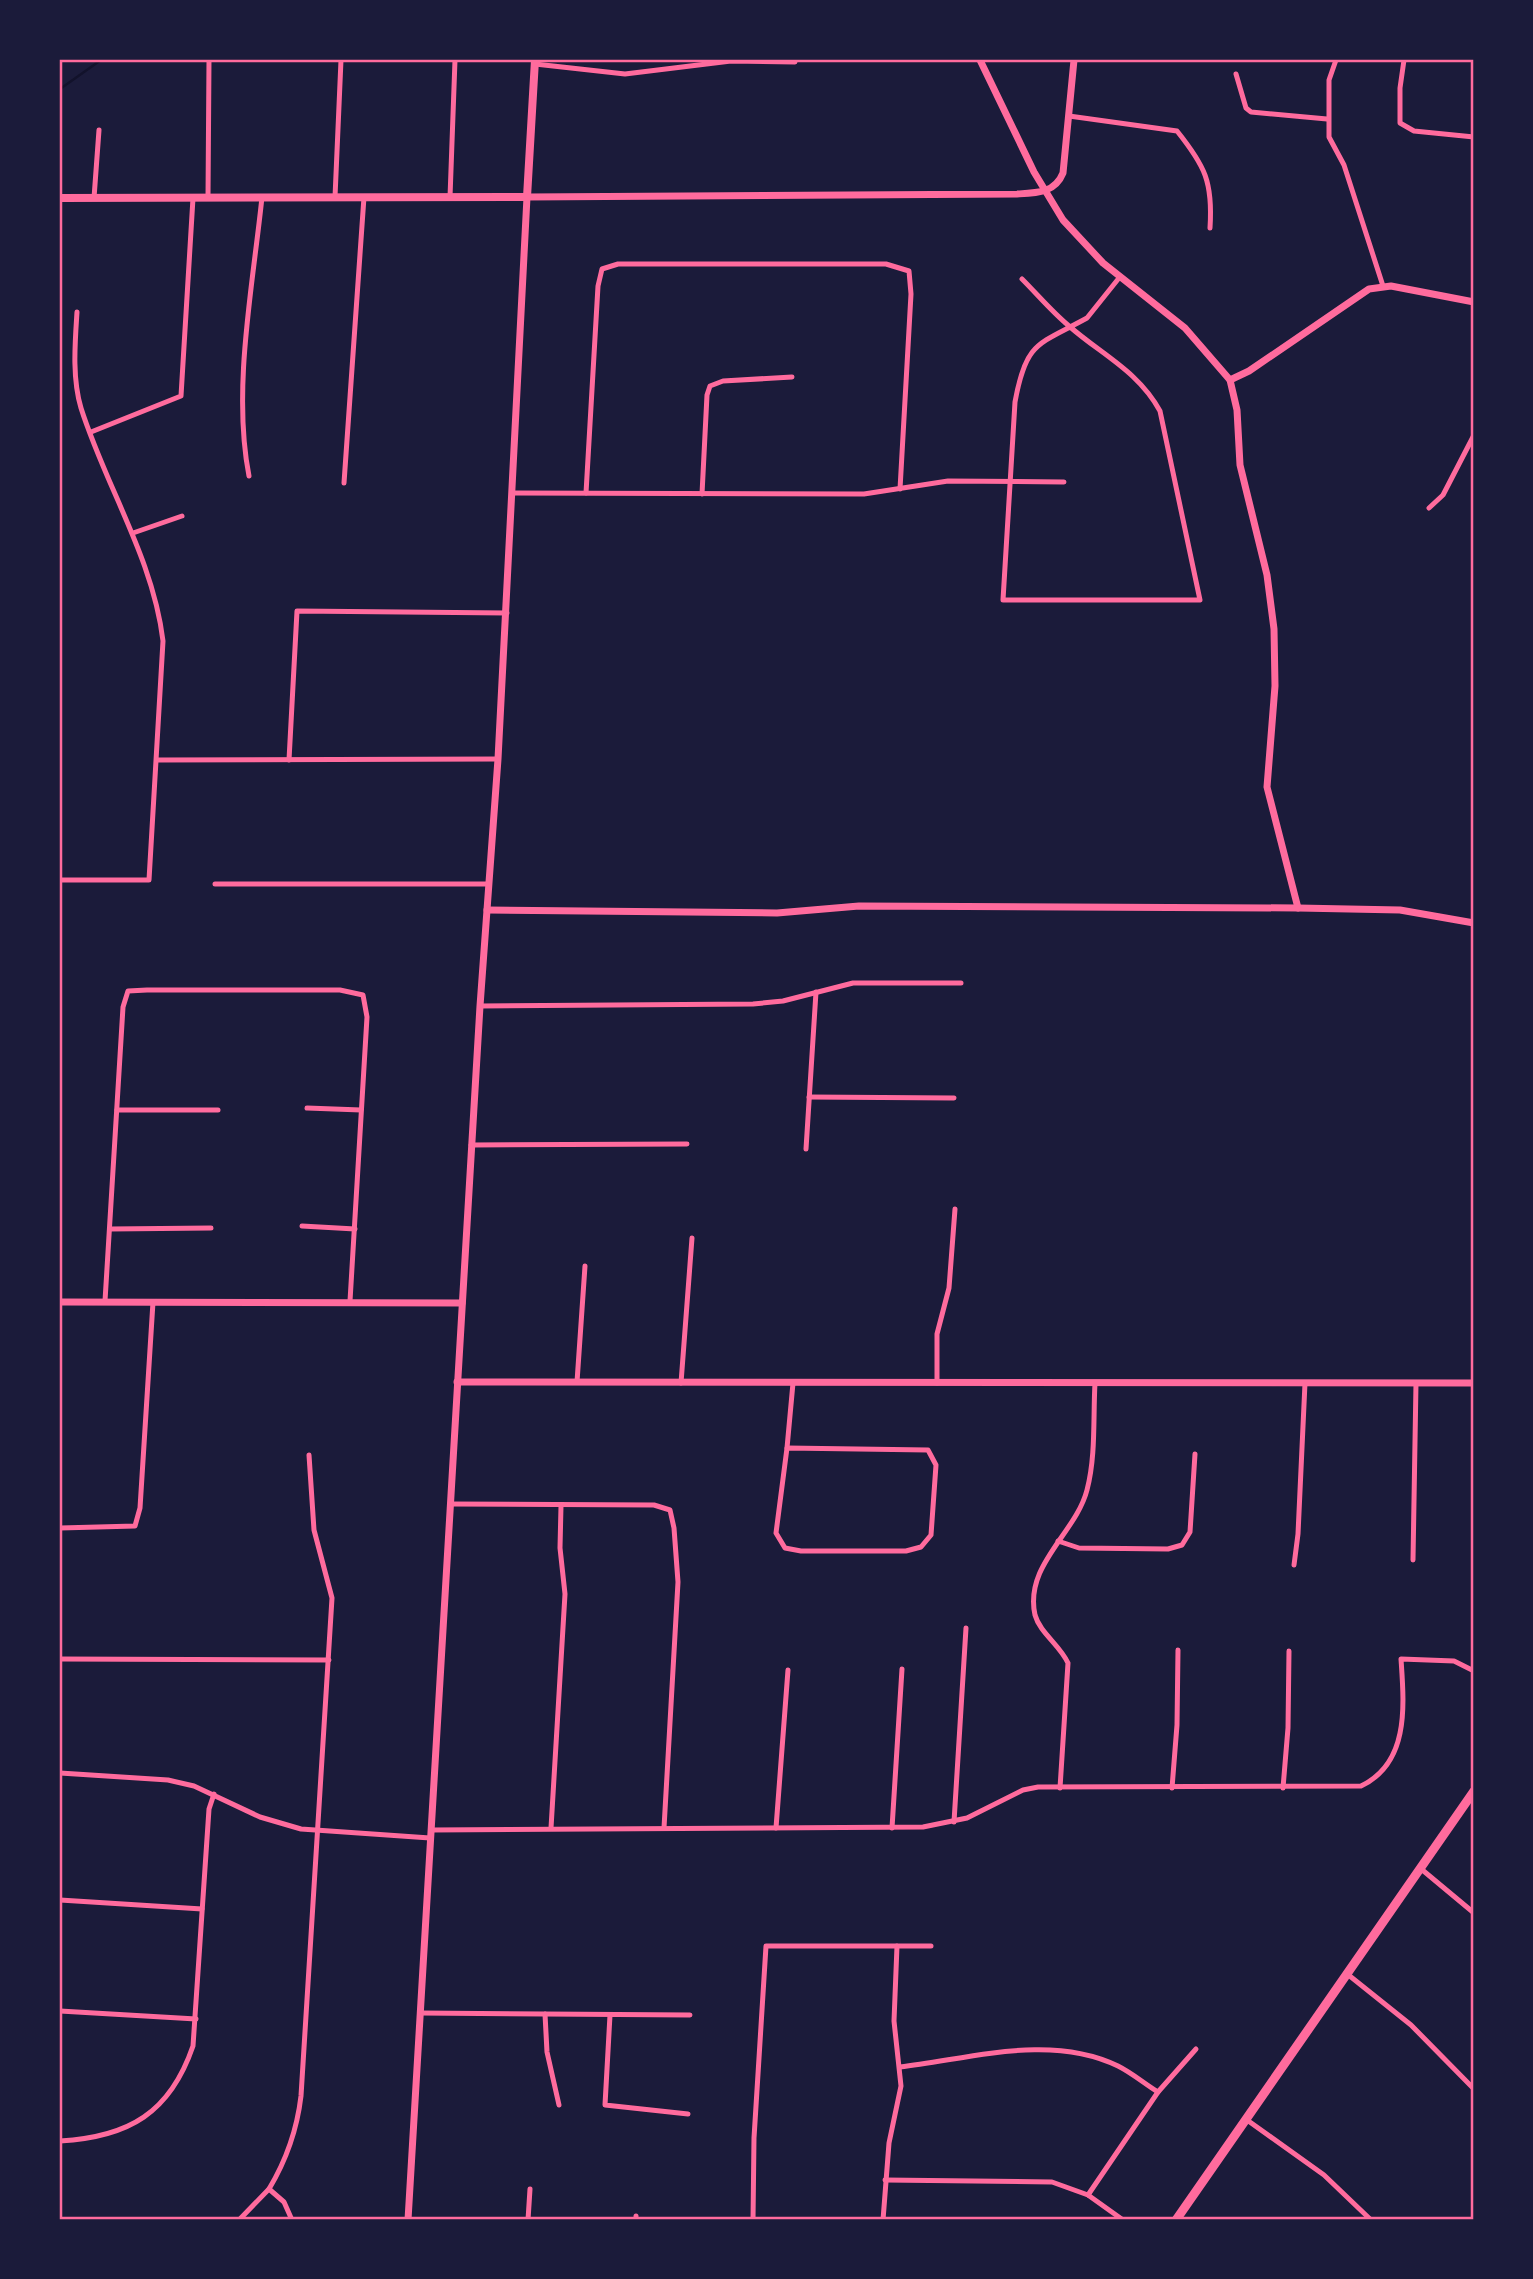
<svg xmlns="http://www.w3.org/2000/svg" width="1533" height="2279" viewBox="0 0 1533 2279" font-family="Mulish,sans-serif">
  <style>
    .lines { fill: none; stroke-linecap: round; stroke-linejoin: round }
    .stream { stroke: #12122b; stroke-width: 2.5 }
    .minor { stroke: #ff6b9d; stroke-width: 5 }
    .tertiary { stroke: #ff6b9d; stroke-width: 7 }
    .secondary { stroke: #ff6b9d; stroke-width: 8 }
    .primary { stroke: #ff6b9d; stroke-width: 9 }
    .neatline { fill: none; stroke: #ff6b9d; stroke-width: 2.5 }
  </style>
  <rect width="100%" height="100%" fill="#1b1b3a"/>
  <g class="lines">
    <path class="stream" d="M60,89L101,60"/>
    <g class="minor">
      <path d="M1336,60L1329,80V137L1344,165L1383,286"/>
      <path d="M1404,60L1400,88V123L1414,131L1474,137"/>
      <path d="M535,64L625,74L731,61L795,62"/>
      <path d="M1236,74L1246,108L1251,112L1327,119"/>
      <path d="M1069,116L1177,131C1205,166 1213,182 1210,228"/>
      <path d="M208,197L209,60"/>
      <path d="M335,197L341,60"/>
      <path d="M450,197L455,60"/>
      <path d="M94,198L99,130"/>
      <path d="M1022,279C1038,295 1052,312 1069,326C1102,355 1138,371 1160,411L1200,600H1003L1015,402C1026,341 1038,345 1087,318L1119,278"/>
      <path d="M91,432L181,396L193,198"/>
      <path d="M249,476C232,389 253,285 262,197"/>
      <path d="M344,483L364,197"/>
      <path d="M513,493L864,494L948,481L1064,482"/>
      <path d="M586,493L598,286L602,269L618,264H886L909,271L911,294L900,489"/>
      <path d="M702,494L707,395L710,386L723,381L792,377"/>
      <path d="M1429,508L1443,495L1474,435"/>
      <path d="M133,533L182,516"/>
      <path d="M158,760L498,759"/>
      <path d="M289,760L297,611L507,613"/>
      <path d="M60,880H149L163,641C153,558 106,487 81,408C72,378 75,343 77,312"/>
      <path d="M215,884H489"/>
      <path d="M480,1006L753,1004L783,1001L853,983H961"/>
      <path d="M809,1097L954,1098"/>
      <path d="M307,1108L361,1110"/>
      <path d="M117,1110H218"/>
      <path d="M471,1145L687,1144"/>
      <path d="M806,1149L816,992"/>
      <path d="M302,1226L355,1229"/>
      <path d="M110,1229L211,1228"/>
      <path d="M105,1301L123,1007L128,991L147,990H340L363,995L367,1017L350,1301"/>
      <path d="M577,1382L585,1266"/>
      <path d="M681,1383L692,1238"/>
      <path d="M937,1383V1334L949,1288L955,1209"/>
      <path d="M787,1448L928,1450L936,1465L931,1535L921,1547L906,1551H801L785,1548L776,1533Z"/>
      <path d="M787,1448L793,1383"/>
      <path d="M450,1504L654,1505L670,1510L674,1528L678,1582L664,1828"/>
      <path d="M60,1528L135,1526L140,1508L153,1302"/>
      <path d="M1058,1541L1079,1548L1168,1549L1182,1545L1190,1532L1195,1454"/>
      <path d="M1413,1560L1416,1383"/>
      <path d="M1294,1565L1298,1534L1305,1383"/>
      <path d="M60,1659L329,1660"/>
      <path d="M60,1773L168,1780L194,1786L260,1817L301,1829L430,1838"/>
      <path d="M1060,1788L1068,1663C1060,1645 1040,1633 1035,1615C1024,1565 1076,1533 1087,1490C1096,1456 1093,1417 1095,1383"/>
      <path d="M1172,1788L1177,1725L1178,1650"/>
      <path d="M1283,1788L1288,1728L1289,1651"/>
      <path d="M954,1822L966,1628"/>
      <path d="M551,1828L565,1594L560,1548L561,1506"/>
      <path d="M776,1828L788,1670"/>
      <path d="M892,1828L902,1669"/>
      <path d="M431,1830L923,1827L967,1818L1023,1790L1038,1787L1361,1786C1410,1763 1404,1704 1401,1659L1454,1661L1474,1671"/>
      <path d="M1420,1868L1474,1913"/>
      <path d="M60,1900L202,1909"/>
      <path d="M1346,1973L1411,2025L1474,2089"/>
      <path d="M60,2011L196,2019"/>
      <path d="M420,2013L690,2015"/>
      <path d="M545,2014L547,2052L559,2105"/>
      <path d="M610,2015L605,2105L688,2114"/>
      <path d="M900,2067C970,2059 1050,2033 1118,2066C1132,2073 1145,2084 1158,2092"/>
      <path d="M1247,2120L1324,2175L1371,2220"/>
      <path d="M60,2141C129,2137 170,2113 193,2046L209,1809L214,1794"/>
      <path d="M885,2180L1052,2182L1088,2195L1123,2220"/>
      <path d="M1088,2195L1158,2092L1196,2049"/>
      <path d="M239,2220L269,2189"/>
      <path d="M292,2220L284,2202L269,2189C287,2159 297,2130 301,2096L332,1598L314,1530L309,1455"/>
      <path d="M528,2220L530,2189"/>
      <path d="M636,2220V2216"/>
      <path d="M753,2220L754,2138L766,1946H931"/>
      <path d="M883,2220L889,2143L901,2086L894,2021L897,1946"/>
    </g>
    <g class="tertiary">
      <path d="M980,60L1034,172L1063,220L1103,263L1185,328L1230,380L1237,410L1240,465L1267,575L1274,629L1275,686L1267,787L1298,908"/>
      <path d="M1230,380L1249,371L1369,289L1391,286L1474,302"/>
      <path d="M487,910L777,913L859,906L1298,908L1400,910L1474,923"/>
      <path d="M60,1302L462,1303"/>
      <path d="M457,1382L1474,1383"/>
      <path d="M408,2220L480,1006L498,759L527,197L1017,194C1037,193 1055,193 1063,173L1074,60"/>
    </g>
    <path class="secondary" d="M60,198L527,197L535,60"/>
    <path class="primary" d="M1176,2220L1474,1791"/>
  </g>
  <rect width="1533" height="2279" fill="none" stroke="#1b1b3a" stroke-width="122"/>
  <rect x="61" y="61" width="1411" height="2157" class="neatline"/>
</svg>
